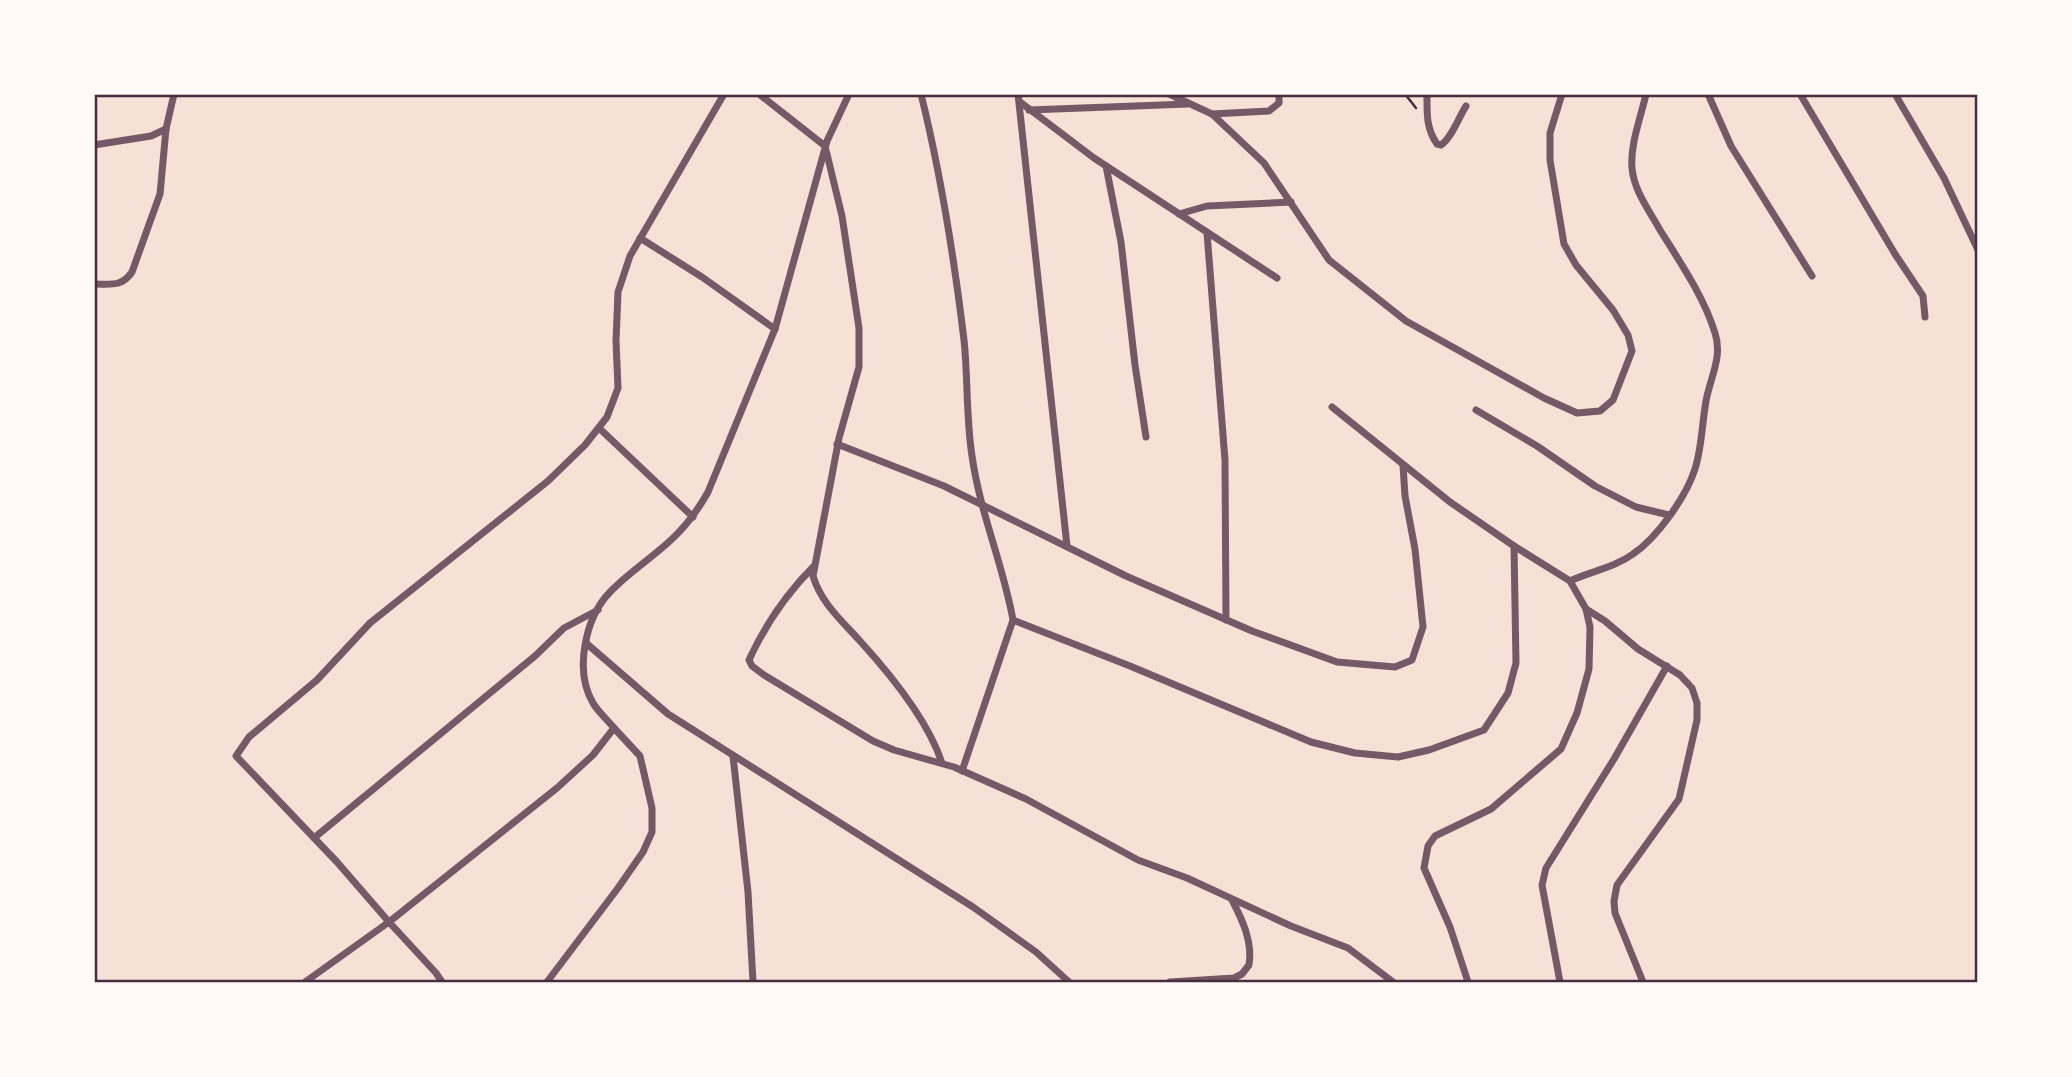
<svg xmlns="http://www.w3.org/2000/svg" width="2072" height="1077" viewBox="0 0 2072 1077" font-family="'PT Sans',sans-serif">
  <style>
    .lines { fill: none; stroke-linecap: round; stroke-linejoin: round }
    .path { stroke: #4a2c40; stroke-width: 2.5 }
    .minor { stroke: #755966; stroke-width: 7 }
    .neatline { fill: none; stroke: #4a2c40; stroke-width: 2.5 }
  </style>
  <rect width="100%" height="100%" fill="#f7e1d7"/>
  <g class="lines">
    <path class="path" d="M1405,94L1416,108"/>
    <g class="minor">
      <path d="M724,94L630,256L618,292L616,341L618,388L607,417L585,445L548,481L370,623L317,680L249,737L236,756L337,862L389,922L557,788L593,755L614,728C608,720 598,712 593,703C574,671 585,618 610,592C629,572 652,558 672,539C687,525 698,510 708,492L775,329L827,141L849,94"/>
      <path d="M759,94L825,146L842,216L859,328V367L839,438L813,576C821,603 842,621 860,641C891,675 928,720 942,763"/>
      <path d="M921,94C941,175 954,257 964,340C968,378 966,417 972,456C980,513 1003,564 1013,620"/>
      <path d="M1018,94L1067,546"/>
      <path d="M1169,94L1212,114L1264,163L1329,260L1406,321L1544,398L1577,413L1600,411L1613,400L1632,351L1628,335L1613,310L1576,265L1564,244L1550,160V133L1562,94"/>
      <path d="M1427,94C1427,114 1426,128 1437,144L1441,145C1451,139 1459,117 1466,106"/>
      <path d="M1708,94L1731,146L1812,276"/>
      <path d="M1800,94L1895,254L1923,296L1925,317"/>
      <path d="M1895,94L1944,178L1978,250"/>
      <path d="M1020,102L1094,158L1277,278"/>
      <path d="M1029,110L1188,104"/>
      <path d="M1212,114L1269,111L1279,103V94"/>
      <path d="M94,145L151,136L166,129"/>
      <path d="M1106,166L1121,242L1135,365L1146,437"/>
      <path d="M1179,214L1207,206L1291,202"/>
      <path d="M1207,233L1225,460L1226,620"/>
      <path d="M640,238L702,277L775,329"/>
      <path d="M94,284C111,284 122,287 132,272L160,194L166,129L174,94"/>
      <path d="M1476,410L1537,446L1595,486L1636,507L1669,515"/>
      <path d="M599,428L693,517"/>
      <path d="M837,444L944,486L1126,576L1252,631L1337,662L1395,667L1412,660L1423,627L1415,549L1405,496L1403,465"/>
      <path d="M1514,546L1570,581L1586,609L1605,621L1638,649L1680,675L1692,688L1697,703V720L1679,799L1617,885L1614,901L1615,913L1643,982"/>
      <path d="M814,566C787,593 765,625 749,660L752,666L764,675L873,741L894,750L954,767L1026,799L1138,860L1187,878L1291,926L1348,948L1393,982"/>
      <path d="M1570,581C1591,571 1614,568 1633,554C1657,538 1686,497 1695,469C1702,447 1702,423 1706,401C1710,378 1723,357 1715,333C1704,297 1680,262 1660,230C1649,210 1634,191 1632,168C1630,144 1641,117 1646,94"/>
      <path d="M586,643L668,714L973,907L1036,952L1069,982"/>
      <path d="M733,756L748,892L753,982"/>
      <path d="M962,771L1013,620L1130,666L1311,742L1355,753L1398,757L1429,750L1484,730L1508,693L1516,663L1514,546L1450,502L1332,407"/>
      <path d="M314,838L535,656L564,628L598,610"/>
      <path d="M305,982L389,922L436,973L442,982"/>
      <path d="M547,982L618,888L643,852L652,832V808L640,756L614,728"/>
      <path d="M1170,982L1234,978L1242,974L1249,965C1253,942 1242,919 1232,900"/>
      <path d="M1468,982L1450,927L1424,868L1428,846L1435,836L1491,809L1561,749L1577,713L1589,669L1590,627L1586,609"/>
      <path d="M1560,982L1542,885L1546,868L1614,759L1667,666"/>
    </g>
  </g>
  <rect width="2072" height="1077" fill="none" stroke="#fffaf5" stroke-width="192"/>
  <rect x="96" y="96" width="1880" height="885" class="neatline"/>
</svg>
